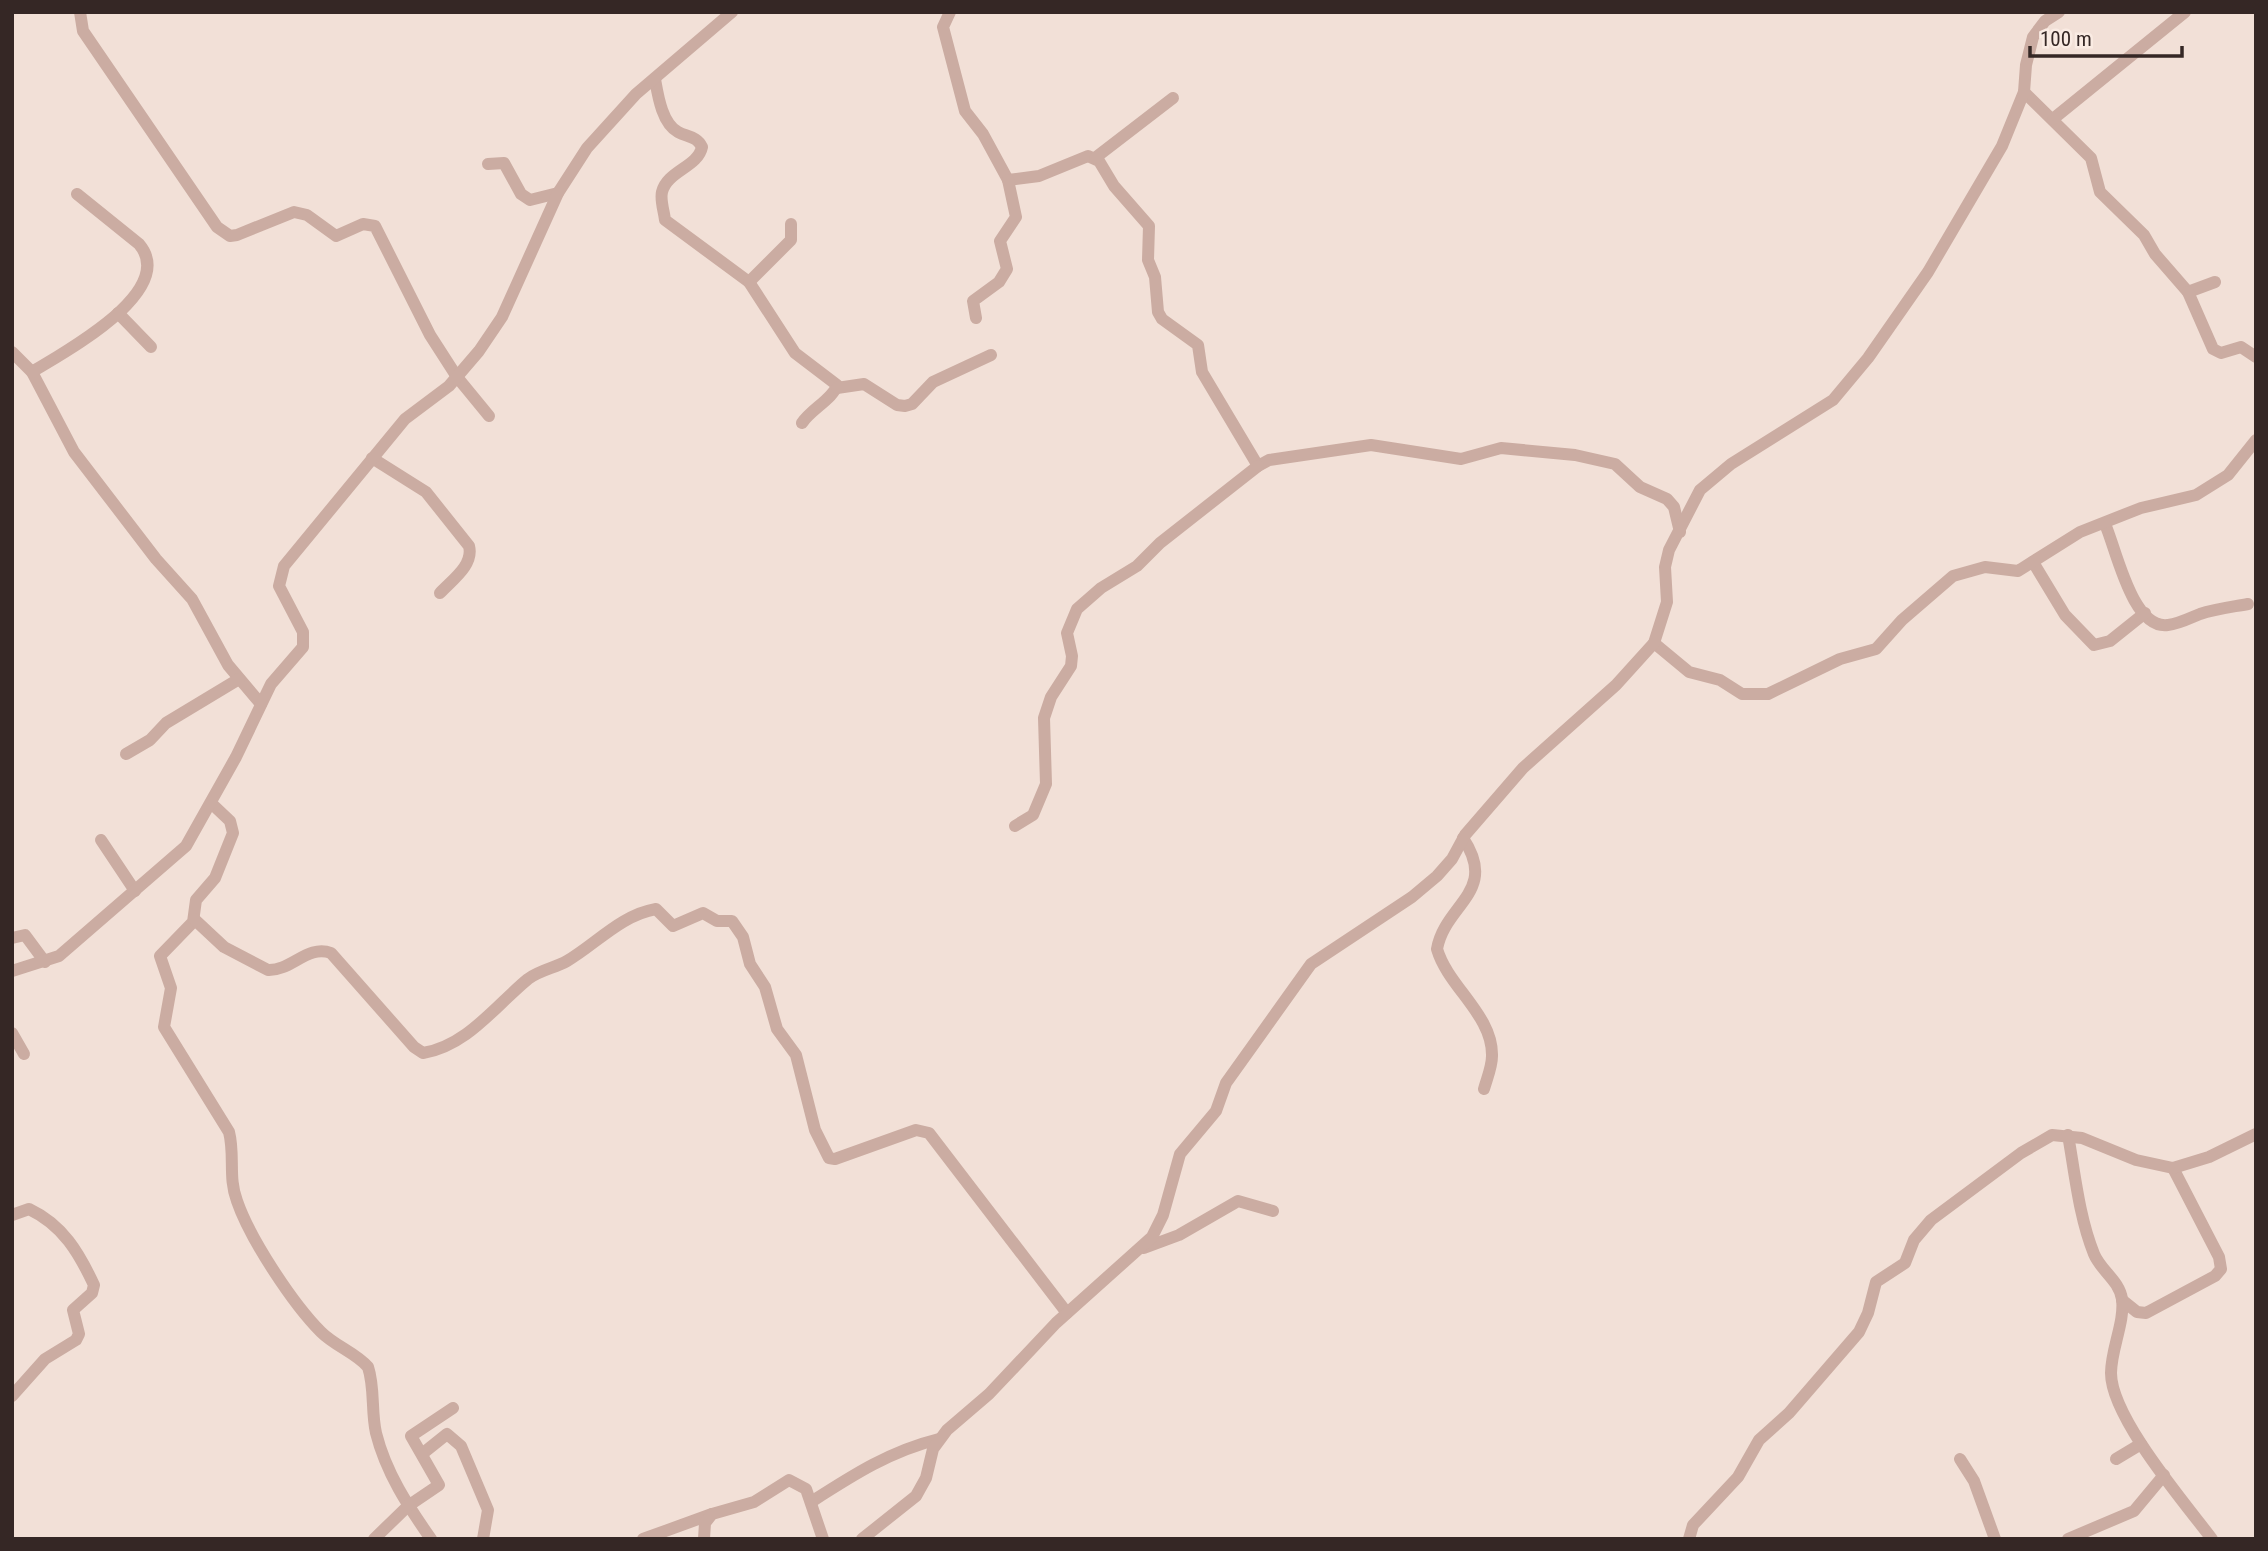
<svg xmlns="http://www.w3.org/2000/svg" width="2268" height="1551" viewBox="0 0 2268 1551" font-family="'Roboto Condensed',sans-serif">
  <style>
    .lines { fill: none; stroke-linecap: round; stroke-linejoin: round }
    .street { stroke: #cbaca2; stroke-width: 12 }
  </style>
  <rect width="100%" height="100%" fill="#f2e0d7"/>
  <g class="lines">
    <g class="street">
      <path d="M80,12L83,31L217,227L230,236L237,235L294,212L307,215L336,236L363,224L375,226L430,335L457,377L489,416"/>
      <path d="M950,12L943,27L965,111L983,134L1008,180L1039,176L1088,156L1099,161L1114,186L1149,226L1148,260L1155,277L1158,312L1162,319L1198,345L1202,372L1258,466L1269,460L1371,445L1461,459L1501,448L1575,455L1615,464L1640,487L1667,499L1674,507L1680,532"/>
      <path d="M655,79C658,96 662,123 678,132C687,137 697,136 702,147C698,167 667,171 662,192C660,200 664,211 665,220L749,282L795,353L837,385C834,398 810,410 802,423"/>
      <path d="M2024,92L2091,158L2100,192L2144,235L2155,254L2188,292L2215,282"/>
      <path d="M2053,119L2185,12"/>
      <path d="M1095,158L1173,98"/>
      <path d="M488,164L504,163L521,194L530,200L558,193"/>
      <path d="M749,282L791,240V224"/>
      <path d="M2188,292L2213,349L2221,353L2241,347L2256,357"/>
      <path d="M118,313L151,347"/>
      <path d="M976,318L973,301L999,282L1007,269L1000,241L1016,217L1008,180"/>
      <path d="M12,352L32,372L74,452L156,559L192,599L228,665L261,704"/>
      <path d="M32,372C64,352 179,291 139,244L77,194"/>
      <path d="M837,388L864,384L897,405L905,406L912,404L933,382L991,355"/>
      <path d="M372,458L426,492L469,546C474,565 452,580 440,593"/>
      <path d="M2105,524C2116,548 2132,630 2168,625C2179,624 2190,618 2200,614C2215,609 2232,607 2248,604"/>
      <path d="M2033,562L2065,615L2094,645L2110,641L2145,613"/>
      <path d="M1654,643L1689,672L1720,680L1742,694H1768L1840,659L1876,649L1902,620L1953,576L1985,567L2018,571L2080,532L2141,508L2196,495L2228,475L2256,440"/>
      <path d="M126,754L150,740L166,723L239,679"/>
      <path d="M211,803L230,821L233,833L215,878L196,900L193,922L160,956L171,988L164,1027L229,1132C235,1155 228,1178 237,1201C250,1239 293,1304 321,1332C335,1346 356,1353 368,1367C375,1388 371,1411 376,1433C386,1473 408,1506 431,1539"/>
      <path d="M1015,826L1033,815L1046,784L1044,718L1051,697L1071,666L1072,656L1067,633L1077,609L1101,588L1137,566L1160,543L1258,466"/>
      <path d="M1463,838C1499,892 1445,904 1437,949C1448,987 1493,1015 1492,1056C1492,1067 1487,1078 1484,1089"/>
      <path d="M101,840L135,891"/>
      <path d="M194,919L224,947L268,970C291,971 308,944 331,953L414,1047L423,1053C467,1046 496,1005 528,979C540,970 555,968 567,961C596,944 621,915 656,909L673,926L703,913L717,921H732L743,937L750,964L765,987L777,1029L796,1055L815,1130L829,1158L835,1159L916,1130L929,1133L1067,1313"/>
      <path d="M12,938L25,935L45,962"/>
      <path d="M12,971L59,956L186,846L236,757L271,684L303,647V632L279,586L284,566L405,419L449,386L479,351L502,317L558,193L587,148L636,94L732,12"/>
      <path d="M12,1033L24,1054"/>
      <path d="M2068,1135C2075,1174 2079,1217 2094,1254C2101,1271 2119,1280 2122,1299C2125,1322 2111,1349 2111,1373C2111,1417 2184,1502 2212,1539"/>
      <path d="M12,1215L29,1209C63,1225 79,1253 94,1285L92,1293L73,1310L79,1334L76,1340L45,1359L12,1396"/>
      <path d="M1144,1248L1179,1235L1238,1201L1273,1211"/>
      <path d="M2122,1300L2137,1312L2146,1313L2215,1276L2221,1269L2219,1257L2173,1168"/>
      <path d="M422,1454L447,1434L461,1446L488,1510L483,1539"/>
      <path d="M1960,1459L1974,1481L1995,1539"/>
      <path d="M2116,1459L2141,1444"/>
      <path d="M811,1502C853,1475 890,1451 939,1439"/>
      <path d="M374,1539L408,1506L439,1485L411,1436L453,1408"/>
      <path d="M643,1539L712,1514"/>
      <path d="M704,1539L705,1523L712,1514L754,1502L789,1480L806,1489L823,1539"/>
      <path d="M862,1539L916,1496L926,1478L933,1449L947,1430L989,1394L1056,1323L1152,1237L1163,1215L1180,1154L1216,1111L1226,1083L1311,964L1412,897L1437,876L1452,859L1465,835L1523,768L1616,685L1654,643L1667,602L1665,567L1669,550L1700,490L1731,464L1833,400L1868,358L1928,272L2002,146L2024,92L2026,65L2033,37L2045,21L2059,12"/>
      <path d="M1689,1539L1693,1525L1738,1477L1759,1440L1789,1413L1859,1332L1868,1313L1876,1282L1905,1263L1914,1240L1931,1220L2021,1153L2052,1135L2082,1138L2136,1160L2173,1168L2209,1157L2256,1134"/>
      <path d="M2068,1539L2134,1511L2164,1475"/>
    </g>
  </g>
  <rect width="2268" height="1551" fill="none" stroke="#352725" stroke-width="28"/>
  <path d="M2030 46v10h152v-10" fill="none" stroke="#352725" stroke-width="3.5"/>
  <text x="2040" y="46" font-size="21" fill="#352725" stroke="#faebe3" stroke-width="5" paint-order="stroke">100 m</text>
</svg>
